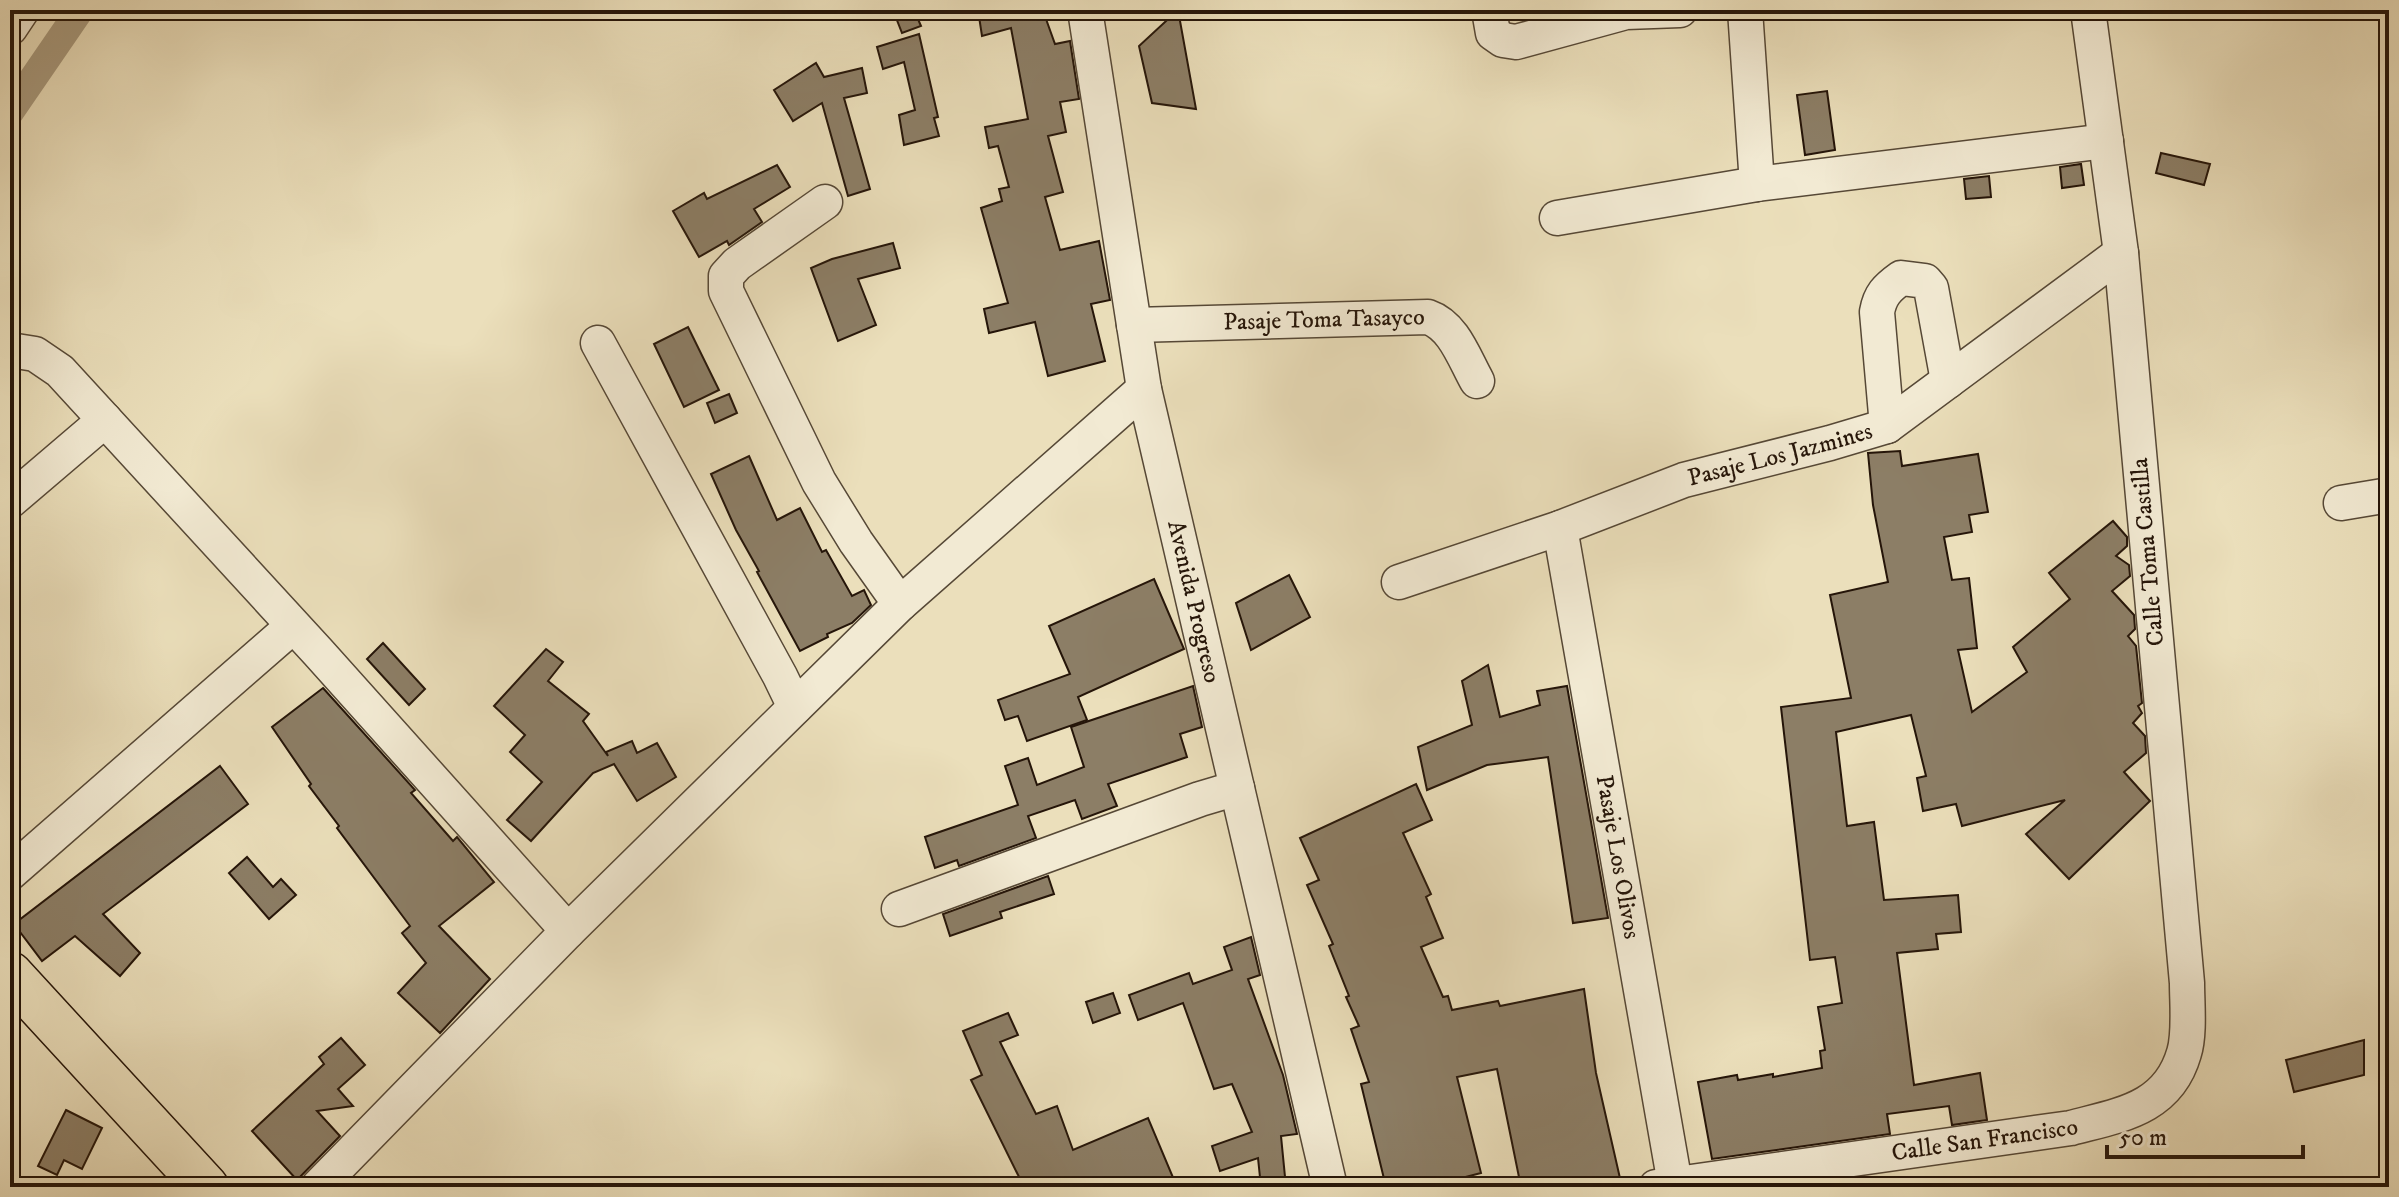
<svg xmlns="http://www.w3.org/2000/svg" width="2399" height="1197" viewBox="0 0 2399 1197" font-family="'IM FELL DW Pica',serif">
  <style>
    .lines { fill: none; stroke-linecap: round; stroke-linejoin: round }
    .canal { stroke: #a89a7e; stroke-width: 28 }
    .building { fill: #8c7e66; stroke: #251509; stroke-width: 2 }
    .minor-casing { stroke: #564836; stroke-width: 37 }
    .major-casing { stroke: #251509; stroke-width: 47 }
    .minor { stroke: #f2ead3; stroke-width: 34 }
    .major { stroke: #ebdfbb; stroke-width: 44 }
    .labels { text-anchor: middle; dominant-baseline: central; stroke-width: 7; stroke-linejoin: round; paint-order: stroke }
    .street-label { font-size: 24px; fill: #251509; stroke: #f2ead3 }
  </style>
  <rect width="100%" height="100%" fill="#ebdfbb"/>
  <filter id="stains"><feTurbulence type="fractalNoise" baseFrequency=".0025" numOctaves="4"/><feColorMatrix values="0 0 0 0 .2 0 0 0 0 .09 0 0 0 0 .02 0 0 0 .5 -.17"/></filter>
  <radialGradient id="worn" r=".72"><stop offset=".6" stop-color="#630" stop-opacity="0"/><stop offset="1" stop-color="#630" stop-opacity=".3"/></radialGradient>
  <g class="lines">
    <path class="canal" d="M10,112L80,10"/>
  </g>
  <g class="building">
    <path d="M893,10H914L921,26L902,33Z"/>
    <path d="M978,10H1053L1054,17L1046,19L1055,44L1070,41L1079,99L1060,102L1066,132L1048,136L1063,192L1045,197L1060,250L1099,241L1110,300L1091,304L1105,361L1048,376L1035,322L989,333L984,309L1008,303L981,208L1002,201L999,189L1009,187L998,146L989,148L985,127L1028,119L1011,28L982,36Z"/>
    <path d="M1178,10L1196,109L1152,103L1139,46Z"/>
    <path d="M919,34L938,117L934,118L939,136L904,145L899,115L915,110L904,62L883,69L877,47Z"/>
    <path d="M816,63L824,77L862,68L867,93L844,98L870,189L848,196L822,103L793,121L774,90Z"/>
    <path d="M1827,91L1835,150L1805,155L1797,95Z"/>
    <path d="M2161,153L2210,164L2204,185L2156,173Z"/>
    <path d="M2081,164L2084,185L2062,188L2060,167Z"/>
    <path d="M777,165L790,187L754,209L762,222L729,245L727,241L699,257L673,211L704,193L707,199Z"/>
    <path d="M1989,176L1991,197L1966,199L1964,179Z"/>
    <path d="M893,243L900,268L858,279L876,325L838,341L811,268L832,259Z"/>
    <path d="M688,327L719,390L684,407L654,344Z"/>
    <path d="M729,394L737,413L715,423L707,403Z"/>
    <path d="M1900,451L1902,466L1978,454L1988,512L1969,515L1972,532L1944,537L1952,580L1969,578L1977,648L1958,650L1972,712L2027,672L2013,647L2070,599L2049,573L2113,521L2127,537V546L2116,556L2129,565L2130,576L2112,591L2134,615L2135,629L2128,636L2136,646L2142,703L2138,706L2142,713L2133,723L2145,736L2146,753L2124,772L2150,801L2069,879L2026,834L2065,800L1962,826L1956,804L1923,811L1917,778L1926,776L1911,715L1836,732L1847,826L1874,822L1884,900L1958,895L1961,932L1936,934L1938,949L1897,953L1914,1085L1980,1073L1987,1120L1952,1125L1949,1106L1887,1114L1890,1134L1712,1159L1698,1082L1737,1075L1738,1080L1773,1074V1077L1822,1068L1820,1051L1825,1050L1818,1007L1842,1003L1835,957L1810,960L1781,707L1851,698L1830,595L1888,582L1873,505L1868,453Z"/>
    <path d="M749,456L777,520L800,508L822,552L826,550L852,596L864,590L871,605L852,623L827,634L828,637L800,651L757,572L759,571L736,530L711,474Z"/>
    <path d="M1289,575L1310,617L1251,650L1236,603Z"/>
    <path d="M1154,579L1184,649L1078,697L1087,720L1027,741L1018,716L1005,720L998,700L1070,674L1049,626Z"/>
    <path d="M383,643L425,689L409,705L367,659Z"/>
    <path d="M546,649L563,662L548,681L589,714L583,721L608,756L606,752L632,741L637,753L657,743L676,777L637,801L614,764L593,773L531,841L507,820L542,782L510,752L525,735L494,706Z"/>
    <path d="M1488,665L1500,717L1540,705L1537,691L1567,686L1608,918L1573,923L1548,757L1487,765L1427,790L1418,747L1472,725L1462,681Z"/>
    <path d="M1193,686L1202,727L1180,734L1187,757L1108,784L1117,806L1082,819L1075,800L1028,816L1036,838L959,866L957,860L935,868L925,837L1018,805L1005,766L1028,758L1037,785L1084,767L1071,727Z"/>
    <path d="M323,688L415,790L411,793L453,841L457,837L494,882L439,926L490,979L440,1033L398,993L426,963L402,933L410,926L337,828L339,826L309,786L311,784L272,727Z"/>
    <path d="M220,766L248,804L103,914L140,953L120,976L75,936L42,961L14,924Z"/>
    <path d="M1416,784L1432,820L1403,833L1431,894L1426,897L1443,938L1421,947L1443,997L1448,996L1452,1010L1498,1001L1500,1006L1584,989L1596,1073L1622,1187H1521L1497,1069L1457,1077L1481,1173L1427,1187H1386L1361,1084L1369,1082L1351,1029L1359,1026L1346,997L1349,996L1329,946L1333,944L1307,885L1319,880L1300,838Z"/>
    <path d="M247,857L273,887L281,879L296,895L269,919L229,873Z"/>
    <path d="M1048,876L1054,894L1000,912L1002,918L950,936L943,914Z"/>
    <path d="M1251,937L1260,975L1248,979L1283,1075L1297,1134L1281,1136L1286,1187H1261L1258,1158L1220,1171L1212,1146L1252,1132L1232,1084L1214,1089L1183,1003L1138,1020L1129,995L1189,973L1193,984L1232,970L1224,947Z"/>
    <path d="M1113,993L1120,1013L1093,1023L1086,1002Z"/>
    <path d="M1008,1013L1018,1035L1000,1042L1036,1114L1057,1106L1073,1150L1148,1118L1177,1187H1024L971,1080L982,1075L963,1031Z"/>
    <path d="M341,1038L365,1065L338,1089L353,1106L317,1111L340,1136L297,1180L252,1131L324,1064L319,1057Z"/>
    <path d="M2364,1040V1075L2294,1092L2286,1060Z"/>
    <path d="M66,1110L102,1128L82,1169L64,1160L57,1175L38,1166Z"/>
  </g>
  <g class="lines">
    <defs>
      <g id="minor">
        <path id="s1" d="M1085,10L1144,389L1330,1187"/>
        <path d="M1489,10L1493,33L1503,40L1516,42L1626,12L1680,10"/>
        <path d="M1745,10L1757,184"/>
        <path d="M10,28L22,10"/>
        <path d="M825,202L737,264L726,276V291L819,482L856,542L900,604"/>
        <path d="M1557,218L1757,184L2106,141"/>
        <path id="s2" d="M1134,325L1428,317C1454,326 1464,358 1477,381"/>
        <path d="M598,343L780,676L795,707"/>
        <path d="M10,350L35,354L60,371L318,652L568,931"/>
        <path d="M1887,426L1877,312C1880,295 1887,288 1901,278L1925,281L1931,288L1948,381"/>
        <path d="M10,501L105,420"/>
        <path d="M2341,503L2389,495"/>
        <path id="s3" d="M1560,528L1675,1184"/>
        <path id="s4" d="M1399,582L1560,528L1684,480L1830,443L1887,426L2121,253"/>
        <path d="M10,873L293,626"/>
        <path d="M899,909L1200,799L1237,788"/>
        <path d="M318,1187L568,931L900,604L1144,389"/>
        <path id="s5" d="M1656,1187L2071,1128C2120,1115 2168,1109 2184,1053C2190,1034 2187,1003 2187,983L2121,253L2088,10"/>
      </g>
      <path id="major" d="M10,974L206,1187"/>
    </defs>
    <use href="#minor" class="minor-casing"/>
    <use href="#major" class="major-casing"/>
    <use href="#minor" class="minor"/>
    <use href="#major" class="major"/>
  </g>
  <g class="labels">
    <g class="street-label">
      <text stroke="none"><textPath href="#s2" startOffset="190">Pasaje Toma Tasayco</textPath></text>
      <text stroke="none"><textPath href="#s4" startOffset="402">Pasaje Los Jazmines</textPath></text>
      <text transform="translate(2148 552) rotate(-95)">Calle Toma Castilla</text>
      <text stroke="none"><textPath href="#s1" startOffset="602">Avenida Progreso</textPath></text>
      <text stroke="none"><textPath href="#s3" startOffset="334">Pasaje Los Olivos</textPath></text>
      <text stroke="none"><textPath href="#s5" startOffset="332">Calle San Francisco</textPath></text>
    </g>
  </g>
  <rect width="2399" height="1197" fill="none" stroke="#ebdfbb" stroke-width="40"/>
  <rect x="12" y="12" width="2375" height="1173" fill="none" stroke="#251509" stroke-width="4"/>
  <rect x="20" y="20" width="2359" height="1157" fill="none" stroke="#251509" stroke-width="2"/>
  <path d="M2107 1145v12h196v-12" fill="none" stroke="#251509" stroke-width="4"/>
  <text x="2119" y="1145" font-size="24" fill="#251509" stroke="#f2ead3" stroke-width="6" paint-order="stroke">50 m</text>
  <rect width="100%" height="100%" filter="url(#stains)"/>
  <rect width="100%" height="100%" fill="url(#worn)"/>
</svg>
